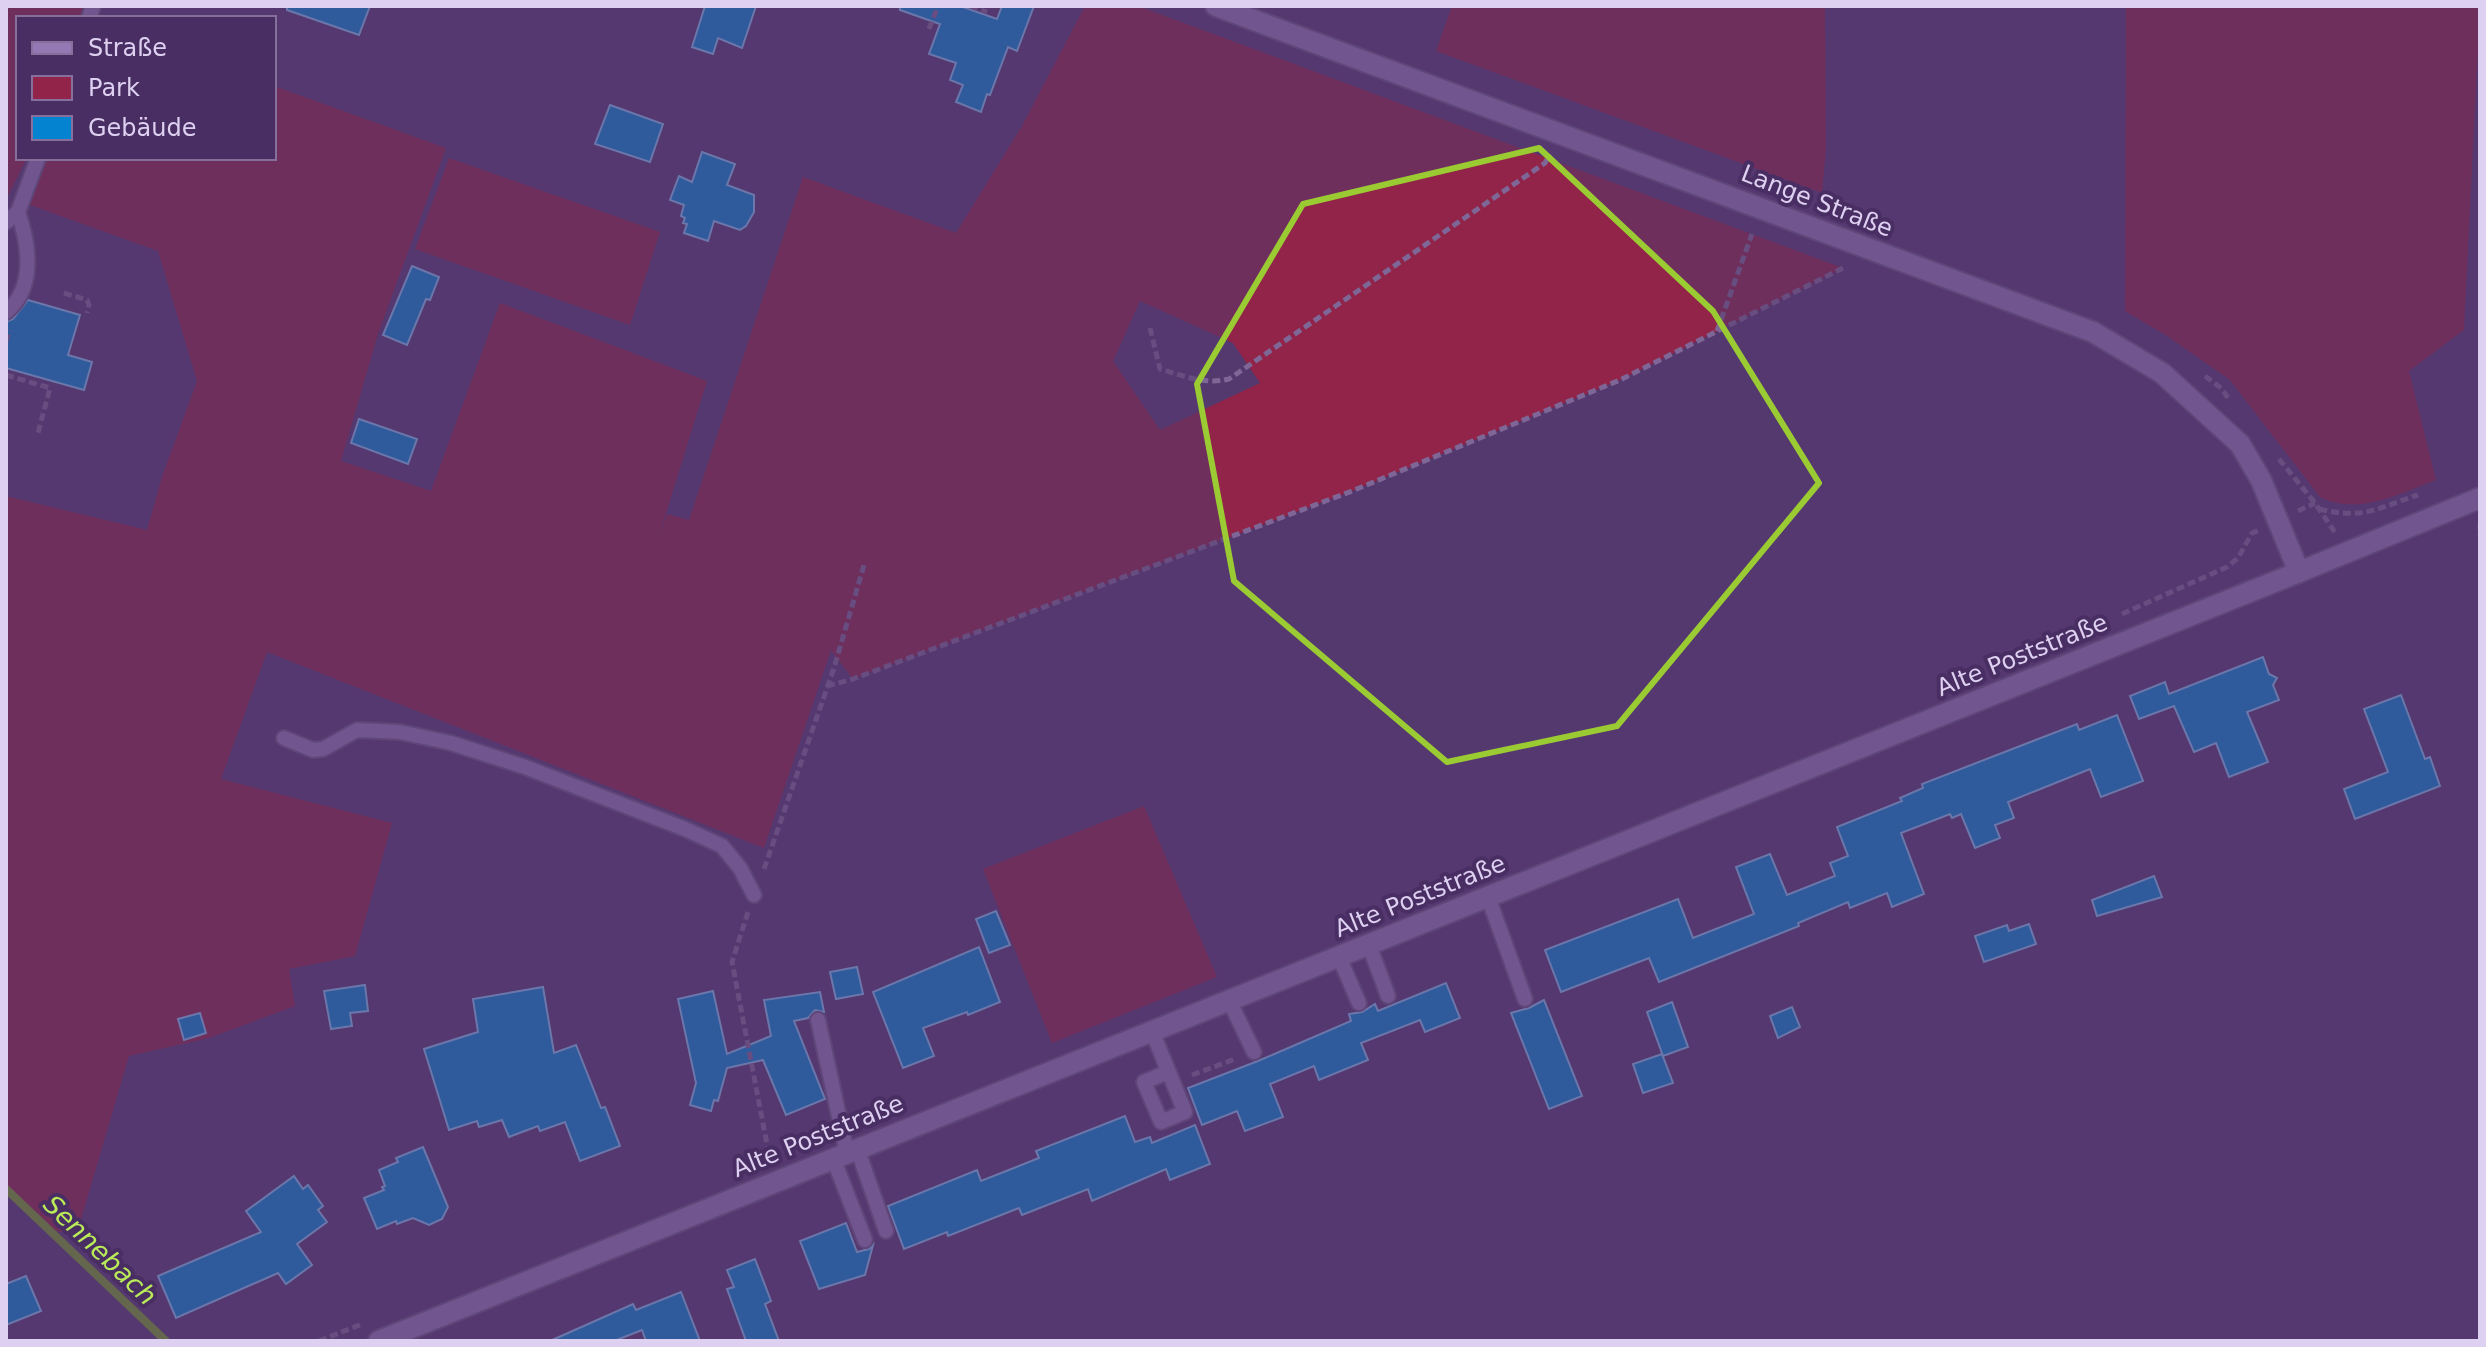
<svg xmlns="http://www.w3.org/2000/svg" width="2486" height="1347" viewBox="0 0 2486 1347" font-family="'DejaVu Sans',sans-serif">
  <style>
    .green { fill: #912448; fill-rule: evenodd }
    .lines { fill: none; stroke-linecap: round; stroke-linejoin: round }
    .stream { stroke: #799f25; stroke-width: 8 }
    .building { fill: #0483d1; stroke: #88c1f3; stroke-width: 2 }
    .service-casing { stroke: #6e5785; stroke-width: 18 }
    .minor-casing { stroke: #6e5785; stroke-width: 24 }
    .tertiary-casing { stroke: #6e5785; stroke-width: 24 }
    .path { stroke: #7e6796; stroke-width: 5; stroke-dasharray: 8 4; stroke-linecap: butt }
    .service { stroke: #9478b3; stroke-width: 14 }
    .minor { stroke: #9478b3; stroke-width: 20 }
    .tertiary { stroke: #9478b3; stroke-width: 20 }
    .marked { fill: none; stroke: #9bcb32; stroke-width: 6; stroke-linejoin: round }
    .labels { text-anchor: middle; dominant-baseline: central; stroke-width: 8; stroke-linejoin: round; paint-order: stroke }
    .street-label { font-size: 24px; fill: #ded0f0; stroke: #492e63 }
    .water-label { font-size: 26px; font-style: italic; fill: #baeb59; stroke: #492e63 }
  </style>
  <rect width="100%" height="100%" fill="#54396f"/>
  <g class="green">
    <path d="M6,6H85L81,18H18V158H27L6,200Z"/>
    <path d="M1085,6H1138L1843,268L1620,380L1352,491L853,679L831,650L764,848L267,652L221,779L392,823L355,956L289,969L295,1006L209,1038L129,1056L77,1233L52,1231L6,1187V496L147,530L162,477L197,381L158,251L30,205L47,158H274V86L446,148L378,334L341,461L431,491L500,303L707,381L659,536L667,514L689,520L803,177L956,233L1022,126ZM1140,301L1233,343L1260,383L1160,430L1113,361Z"/>
    <path d="M1452,6H1825L1826,148L1822,193L1436,51Z"/>
    <path d="M2126,6H2480L2464,330L2409,371L2436,480C2399,494 2358,516 2320,497L2230,380L2167,336L2125,311Z"/>
    <path d="M449,158L660,232L630,325L415,249Z"/>
    <path d="M1144,806L1217,977L1052,1043L983,869Z"/>
  </g>
  <g class="lines">
    <path class="stream" d="M6,1189L166,1341"/>
  </g>
  <g class="building">
    <path d="M287,6H370L359,35L287,10Z"/>
    <path d="M705,6H756L742,48L718,38L713,54L692,47Z"/>
    <path d="M900,6H960L997,19L1002,6H1034L1017,51L1008,47L990,95L987,94L981,112L956,102L963,85L950,80L956,63L929,54L940,24L900,10Z"/>
    <path d="M610,105L663,124L650,162L595,144Z"/>
    <path d="M702,152L735,164L727,185L754,195V212L746,226L740,230L714,221L708,241L684,233L687,224L683,223L685,218L681,216L684,205L670,200L679,176L692,182Z"/>
    <path d="M412,266L439,277L430,300L426,299L407,345L383,335Z"/>
    <path d="M28,300L80,315L68,355L92,362L84,390L6,368V322L13,319Z"/>
    <path d="M359,419L417,439L408,464L351,443Z"/>
    <path d="M2263,657L2269,674L2277,678L2273,685L2279,700L2247,712L2268,762L2229,777L2216,743L2194,752L2174,706L2139,719L2130,696L2165,682L2169,694Z"/>
    <path d="M2401,695L2425,759L2430,757L2440,786L2355,819L2344,789L2388,772L2364,709Z"/>
    <path d="M2117,715L2143,781L2101,797L2090,769L2008,802L2014,818L1995,825L2000,838L1975,848L1961,814L1952,818L1950,814L1901,833L1924,894L1892,907L1887,893L1850,908L1848,902L1798,923L1799,926L1659,982L1649,958L1561,992L1545,950L1678,899L1693,938L1754,914L1736,867L1770,854L1787,895L1835,876L1830,863L1848,856L1837,827L1902,801L1900,798L1923,788L1922,784L2077,724L2079,730Z"/>
    <path d="M2154,876L2162,897L2097,916L2092,900Z"/>
    <path d="M996,911L1010,945L989,953L976,919Z"/>
    <path d="M2029,924L2036,944L1984,962L1975,936L2007,925L2009,931Z"/>
    <path d="M979,947L1000,1002L968,1015L967,1012L923,1028L934,1056L903,1068L873,992Z"/>
    <path d="M857,967L863,994L836,999L830,972Z"/>
    <path d="M1446,983L1460,1018L1425,1032L1420,1020L1361,1043L1368,1060L1319,1080L1314,1066L1270,1084L1283,1117L1245,1131L1237,1111L1202,1125L1188,1088L1258,1061L1351,1021L1349,1014L1362,1012L1375,1004L1378,1011Z"/>
    <path d="M365,985L368,1011L350,1013L352,1026L331,1029L324,991Z"/>
    <path d="M543,987L554,1053L576,1045L601,1108L605,1107L620,1146L580,1161L565,1122L540,1131L538,1126L509,1137L502,1120L479,1127L477,1121L449,1130L424,1049L478,1032L473,999Z"/>
    <path d="M713,991L727,1054L771,1036L764,1000L820,992L824,1012L815,1010L808,1018L794,1021L825,1099L786,1115L763,1060L727,1068L718,1101L714,1100L711,1111L690,1105L696,1083L678,999Z"/>
    <path d="M1544,1000L1582,1096L1549,1109L1511,1013L1529,1008Z"/>
    <path d="M1672,1002L1688,1047L1663,1056L1647,1012Z"/>
    <path d="M1792,1007L1800,1027L1778,1038L1770,1016Z"/>
    <path d="M200,1013L206,1033L184,1040L178,1019Z"/>
    <path d="M1662,1054L1673,1083L1643,1093L1633,1064Z"/>
    <path d="M1125,1116L1135,1142L1150,1137L1152,1143L1195,1125L1210,1164L1170,1180L1166,1169L1092,1201L1088,1189L1022,1215L1019,1208L948,1236L947,1232L904,1249L888,1206L977,1170L981,1181L1039,1158L1036,1151Z"/>
    <path d="M423,1147L448,1207L442,1219L429,1225L413,1218L397,1224L396,1221L377,1229L364,1198L384,1190L382,1187L385,1186L379,1170L398,1162L396,1158Z"/>
    <path d="M294,1176L303,1189L308,1185L323,1206L318,1210L327,1222L297,1244L312,1265L286,1284L278,1273L176,1318L158,1276L261,1232L246,1211Z"/>
    <path d="M846,1223L857,1252L869,1249L873,1245L865,1275L819,1289L800,1241Z"/>
    <path d="M755,1259L771,1301L765,1304L779,1341H746L727,1289L734,1287L727,1270Z"/>
    <path d="M26,1276L41,1311L6,1325V1284Z"/>
    <path d="M681,1292L700,1341H646L642,1330L614,1341H550L633,1304L636,1310Z"/>
  </g>
  <g class="lines">
    <defs>
      <g id="service">
        <path d="M89,18L93,6"/>
        <path d="M6,222L18,212L38,158"/>
        <path d="M6,312C36,288 29,244 18,212"/>
        <path d="M284,738L313,750L323,749L357,730L400,732L451,743L525,767L685,829L722,846L740,868L754,895"/>
        <path d="M1488,897L1525,999"/>
        <path d="M1369,945L1388,996"/>
        <path d="M1339,957L1359,1003"/>
        <path d="M1229,1000L1254,1052"/>
        <path d="M818,1020L847,1153"/>
        <path d="M1152,1031L1185,1112L1161,1122L1144,1082L1168,1072"/>
        <path d="M857,1148L886,1231"/>
        <path d="M833,1158L865,1240"/>
      </g>
      <path id="minor" d="M379,1341L2299,572"/>
      <path id="tertiary" d="M1216,6L2093,332L2162,373L2240,444L2261,480L2299,572L2480,498"/>
    </defs>
    <use href="#service" class="service-casing"/>
    <use href="#minor" class="minor-casing"/>
    <use href="#tertiary" class="tertiary-casing"/>
    <g class="path">
      <path d="M970,6L987,12"/>
      <path d="M929,29L938,6"/>
      <path d="M64,293L87,300L89,305L87,313"/>
      <path d="M1150,328L1160,369C1184,376 1205,385 1229,379L1545,163L1550,154"/>
      <path d="M1717,331L1752,234"/>
      <path d="M6,342L9,330"/>
      <path d="M6,375L50,388L38,433"/>
      <path d="M2205,376L2221,388L2229,399"/>
      <path d="M2279,459L2315,503L2336,534"/>
      <path d="M2319,509C2364,520 2377,508 2418,495"/>
      <path d="M2298,511L2315,503"/>
      <path d="M2480,523V536"/>
      <path d="M2122,614L2227,567L2238,558L2252,533L2260,530"/>
      <path d="M827,686L853,679L1352,491L1620,380L1843,268"/>
      <path d="M764,869L834,668L864,565"/>
      <path d="M748,912L732,962L770,1160"/>
      <path d="M1192,1075L1235,1059"/>
      <path d="M319,1341L362,1324"/>
    </g>
    <use href="#service" class="service"/>
    <use href="#minor" class="minor"/>
    <use href="#tertiary" class="tertiary"/>
  </g>
  <path d="M0 0H2486V1347H0ZM1539,148L1713,311L1819,483L1617,726L1447,762L1234,581L1197,384L1303,204Z" fill="#54396f" fill-opacity=".55" fill-rule="evenodd"/>
  <path class="marked" d="M1539,148L1713,311L1819,483L1617,726L1447,762L1234,581L1197,384L1303,204Z"/>
  <g class="labels">
    <g class="street-label">
      <text transform="translate(1817 201) rotate(21)">Lange Straße</text>
      <text transform="translate(2022 655) rotate(-22)">Alte Poststraße</text>
      <text transform="translate(1420 896) rotate(-22)">Alte Poststraße</text>
      <text transform="translate(818 1136) rotate(-22)">Alte Poststraße</text>
    </g>
    <g class="water-label">
      <text transform="translate(100 1250) rotate(44)">Sennebach</text>
    </g>
  </g>
  <rect width="2486" height="1347" fill="none" stroke="#ded0f0" stroke-width="16"/>
  <rect x="16" y="16" width="260" height="144" fill="#492e63" stroke="#856f9b" stroke-width="2"/>
  <rect x="32" y="42" width="40" height="12" fill="#9478b3" stroke="#856f9b" stroke-width="2"/>
  <text x="88" y="56" font-size="24" fill="#ded0f0">Straße</text>
  <rect x="32" y="76" width="40" height="24" fill="#912448" stroke="#856f9b" stroke-width="2"/>
  <text x="88" y="96" font-size="24" fill="#ded0f0">Park</text>
  <rect x="32" y="116" width="40" height="24" fill="#0483d1" stroke="#856f9b" stroke-width="2"/>
  <text x="88" y="136" font-size="24" fill="#ded0f0">Gebäude</text>
</svg>
